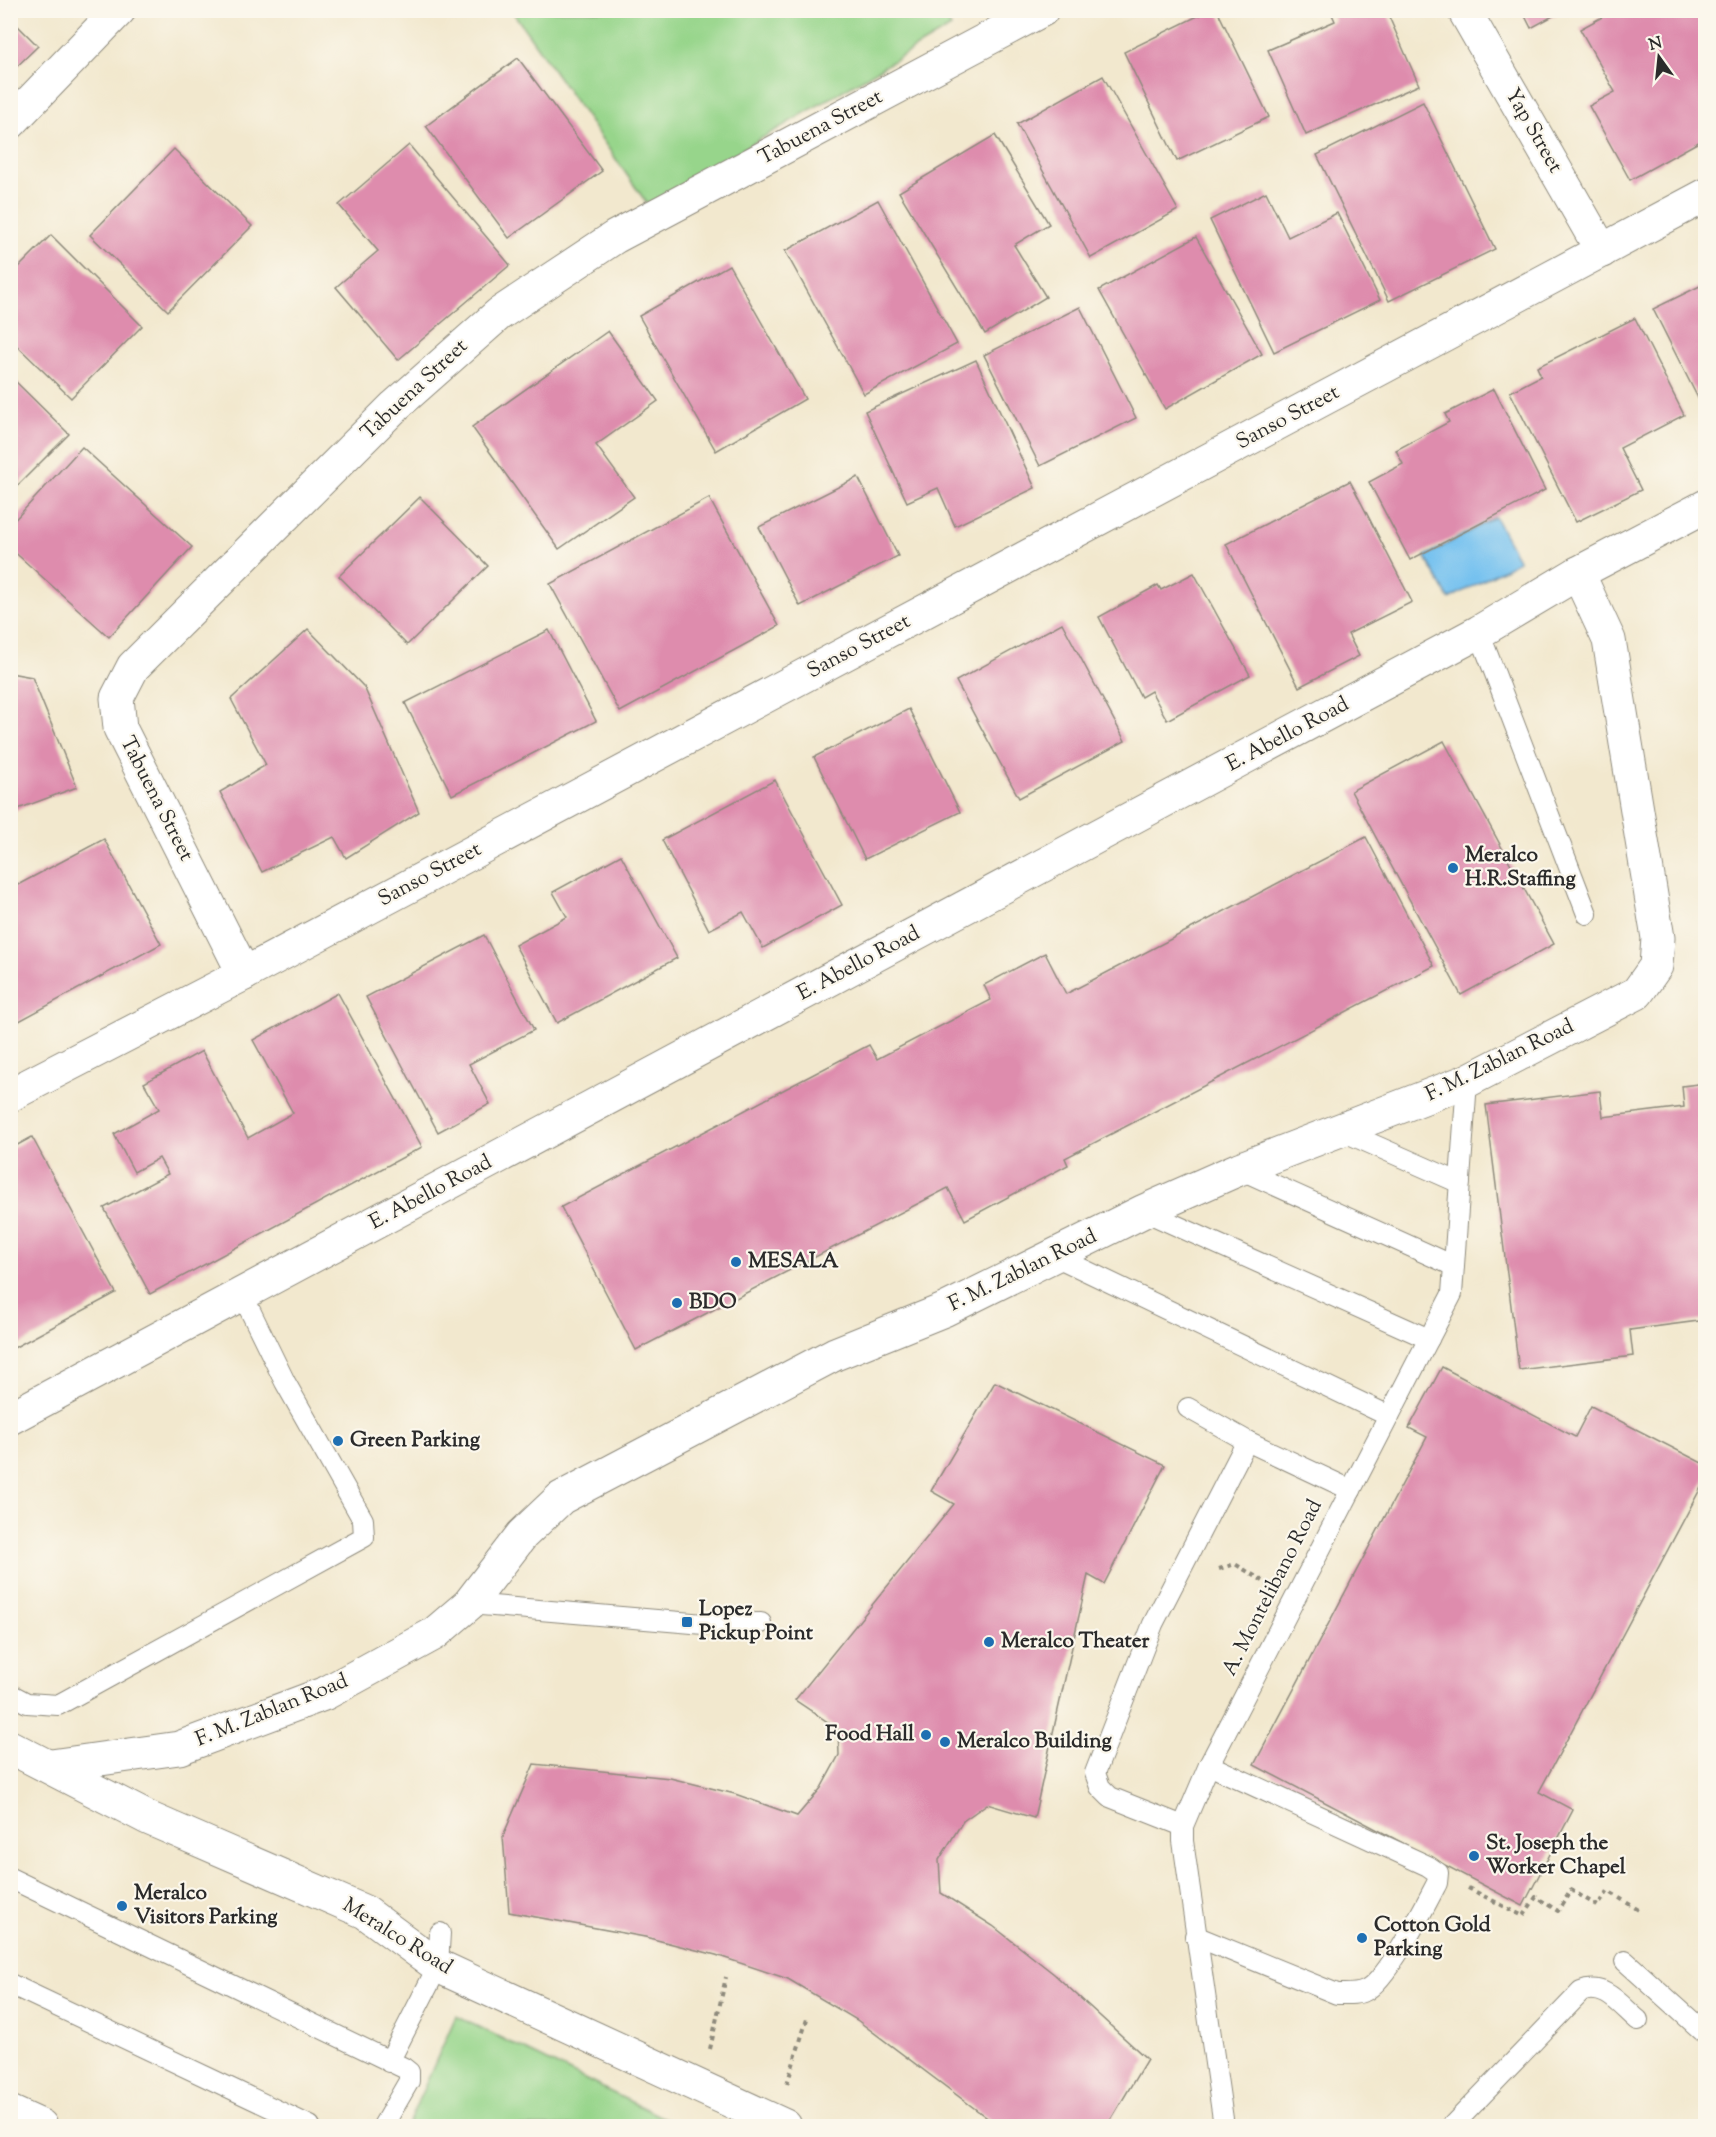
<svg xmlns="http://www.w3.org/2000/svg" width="1716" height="2137" viewBox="0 0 1716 2137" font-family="'Sorts Mill Goudy',serif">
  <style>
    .green { fill: #97d58b; stroke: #61805b; stroke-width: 1.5 }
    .water { fill: #75c1ef; stroke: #50768d; stroke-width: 1.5 }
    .building { fill: #de8cad }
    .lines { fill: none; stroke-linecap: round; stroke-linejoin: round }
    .lane-casing { stroke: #8e8a7c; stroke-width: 22 }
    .street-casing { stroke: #8e8a7c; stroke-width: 35 }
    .primary-casing { stroke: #8e8a7c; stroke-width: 35 }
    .path { stroke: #8e8a7c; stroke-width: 4; stroke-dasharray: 4.5 4.5; stroke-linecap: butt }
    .lane { stroke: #fff; stroke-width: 20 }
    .street { stroke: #fff; stroke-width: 33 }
    .primary { stroke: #fff; stroke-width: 33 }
    .poi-dot { fill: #1f6fb2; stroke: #fbf7ec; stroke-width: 2 }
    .labels { text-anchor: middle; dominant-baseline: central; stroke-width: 4.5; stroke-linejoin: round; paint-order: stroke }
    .street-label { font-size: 21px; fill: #2b2b2b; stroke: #fbf7ec }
    .poi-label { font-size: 21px; font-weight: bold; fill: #2b2b2b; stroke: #fbf7ec; text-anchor: start }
  </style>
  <rect width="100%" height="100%" fill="#fbf7ec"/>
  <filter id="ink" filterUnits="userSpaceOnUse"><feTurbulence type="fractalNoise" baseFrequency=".0167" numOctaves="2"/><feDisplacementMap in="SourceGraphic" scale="12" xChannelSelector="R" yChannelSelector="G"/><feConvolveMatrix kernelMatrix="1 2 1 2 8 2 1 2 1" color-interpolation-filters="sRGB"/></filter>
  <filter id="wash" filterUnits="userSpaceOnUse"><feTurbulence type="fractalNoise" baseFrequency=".008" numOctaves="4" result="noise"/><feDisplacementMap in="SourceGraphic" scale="24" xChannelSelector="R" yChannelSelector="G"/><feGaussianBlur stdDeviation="1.35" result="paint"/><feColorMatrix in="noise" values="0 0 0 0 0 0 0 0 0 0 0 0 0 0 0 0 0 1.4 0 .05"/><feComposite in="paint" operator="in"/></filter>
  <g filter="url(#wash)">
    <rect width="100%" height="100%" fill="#f2e8ce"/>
    <g class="green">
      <path d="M941,10L951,27L648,205L512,11Z"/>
      <path d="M456,2016L680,2126H407Z"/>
    </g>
    <path class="water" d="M1495,517L1519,561L1449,599L1425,556Z"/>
    <g id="blocks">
      <g class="building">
        <path d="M1210,10H1217L1269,117L1177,161L1124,52Z"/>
        <path d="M1330,10H1386L1419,85L1306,135L1268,50L1335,21Z"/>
        <path d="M1522,10H1564L1531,28Z"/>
        <path d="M1615,10H1706V138L1630,180L1589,106L1615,92L1580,29Z"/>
        <path d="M10,18L38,46L10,73Z"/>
        <path d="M518,58L602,171L509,238L426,126Z"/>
        <path d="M1103,76L1178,210L1091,258L1017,124Z"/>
        <path d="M1423,102L1495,249L1389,301L1317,155Z"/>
        <path d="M995,135L1049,224L1014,245L1046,297L985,334L899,192Z"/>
        <path d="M409,145L510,265L398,360L336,287L378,251L339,205Z"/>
        <path d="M174,149L252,226L168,311L90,235Z"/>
        <path d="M1266,192L1288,237L1337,213L1380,300L1274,352L1210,220Z"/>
        <path d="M878,200L957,344L864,394L785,251Z"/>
        <path d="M51,235L142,326L71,398L10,339V276Z"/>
        <path d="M1196,237L1262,354L1165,409L1099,290Z"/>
        <path d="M729,265L805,399L716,451L639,316Z"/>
        <path d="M1706,283V414L1653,309Z"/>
        <path d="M1080,307L1136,418L1040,466L984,355Z"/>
        <path d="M1635,318L1684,415L1620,448L1641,490L1576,522L1510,392L1541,376L1537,367Z"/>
        <path d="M608,331L658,401L596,445L634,497L559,549L472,427Z"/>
        <path d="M976,360L1035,488L955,526L938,488L907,502L865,411Z"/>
        <path d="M10,376L69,434L18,485L10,477Z"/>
        <path d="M1494,389L1545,490L1410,560L1369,482L1403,464L1396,450L1449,422L1445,414Z"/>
        <path d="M82,447L192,547L109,637L10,548V525Z"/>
        <path d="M858,477L898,556L800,606L759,527Z"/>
        <path d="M1350,481L1412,602L1348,634L1359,656L1299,687L1226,544Z"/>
        <path d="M420,497L488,566L407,645L339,576Z"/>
        <path d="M709,498L779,626L620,712L550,584Z"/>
        <path d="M1194,573L1250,675L1167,720L1151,691L1141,697L1099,617L1158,585L1161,590Z"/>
        <path d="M1062,623L1125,741L1019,798L956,681Z"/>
        <path d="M308,629L364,687L419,812L346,858L334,837L262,872L220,792L266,765L231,699Z"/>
        <path d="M549,630L596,721L452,795L405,703Z"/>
        <path d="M10,673L32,677L77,787L10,812Z"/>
        <path d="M909,709L960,812L865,859L814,757Z"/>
        <path d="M1444,741L1554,944L1461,995L1351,791Z"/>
        <path d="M775,780L842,905L763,948L743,912L709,930L662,840Z"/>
        <path d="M1366,837L1434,966L1065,1158L1068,1165L965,1220L948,1188L636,1350L561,1207L869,1045L877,1059L991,1000L984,985L1045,953L1066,994Z"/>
        <path d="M104,839L161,944L10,1026V889Z"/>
        <path d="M621,855L677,958L557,1023L515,945L567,917L553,892Z"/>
        <path d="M484,935L534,1030L469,1064L490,1104L438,1132L366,997Z"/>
        <path d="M338,993L422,1147L150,1294L104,1208L168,1174L159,1158L134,1172L114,1134L159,1109L144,1083L202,1051L248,1138L293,1113L253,1040Z"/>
        <path d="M1706,1083V1320L1630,1330L1633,1356L1519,1370L1486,1105L1600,1091L1603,1117L1684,1107L1682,1086Z"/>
        <path d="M32,1137L116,1293L10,1350V1149Z"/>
        <path d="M1442,1367L1575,1437L1591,1406L1706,1465V1478L1539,1792L1573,1810L1523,1906L1254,1765L1427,1437L1409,1428Z"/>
        <path d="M995,1382L1165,1465L1104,1584L1088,1575L1034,1818L987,1804L963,1821L939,1860L941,1893L993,1926L1054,1974L1147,2059L1107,2126H998L857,2020L788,1979L716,1955L645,1937L509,1912L503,1836L534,1764L670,1778L735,1794L797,1816L821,1788L839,1755L838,1729L795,1700L954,1504L931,1491Z"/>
      </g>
    </g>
  </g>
  <g filter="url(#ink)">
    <use href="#blocks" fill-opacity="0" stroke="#8e8a7c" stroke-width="1.5"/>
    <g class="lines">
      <defs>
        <g id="lane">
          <path d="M1479,632L1587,914"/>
          <path d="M1340,1130L1460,1183"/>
          <path d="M1239,1169L1454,1266"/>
          <path d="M1144,1211L1429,1339"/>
          <path d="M1055,1256L1389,1416"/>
          <path d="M1188,1408L1247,1441L1351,1490"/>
          <path d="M469,1604L704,1624L761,1623"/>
          <path d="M10,1694L27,1703L58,1705L364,1537L363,1520L285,1382L242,1294"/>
          <path d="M1183,1826L1110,1797L1100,1787L1095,1773L1153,1624L1247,1441"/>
          <path d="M10,1878L404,2068L409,2072V2081L383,2126"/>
          <path d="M1195,1936L1337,1994C1347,1994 1356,1995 1365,1991C1387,1981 1425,1906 1437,1883L1438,1873L1428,1866L1209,1765"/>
          <path d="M1625,1961L1706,2034"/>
          <path d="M10,1984L310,2126"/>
          <path d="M389,2062L438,1966L440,1933"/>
          <path d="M1224,2126L1183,1841V1826L1209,1765L1452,1294L1467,1081"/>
          <path d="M1452,2126L1581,1992C1605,1982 1621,2006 1638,2020"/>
        </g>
        <g id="street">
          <path d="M1464,10L1602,251"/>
          <path d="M10,123L119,10"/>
          <path d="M244,974L120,728L117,698L133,667L395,406L499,314L615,237L1042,10"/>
          <path d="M10,1095L244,974L1706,195"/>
          <path d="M10,1418L1479,632L1578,573L1706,506"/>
          <path d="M10,1747L148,1818L365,1912L438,1966L785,2126"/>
          <path d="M51,1766L179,1748L326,1693L434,1634L469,1604L522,1535L561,1498L835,1354L944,1310L1144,1211L1239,1169L1467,1081L1637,993L1656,966L1658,938L1609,640L1578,573"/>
        </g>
        <path id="primary" d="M10,2112L41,2126"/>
      </defs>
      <use href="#lane" class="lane-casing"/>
      <use href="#street" class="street-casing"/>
      <use href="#primary" class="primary-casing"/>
      <g class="path">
        <path d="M1219,1569L1235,1564L1268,1584"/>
        <path d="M1468,1888L1523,1916L1536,1897L1558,1911L1571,1890L1598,1906L1608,1891L1642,1912"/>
        <path d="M710,2049L726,1977"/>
        <path d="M787,2084L807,2019"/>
      </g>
      <use href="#lane" class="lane"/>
      <use href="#street" class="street"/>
      <use href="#primary" class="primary"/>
    </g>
  </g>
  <g class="poi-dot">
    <circle cx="1453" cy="868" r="6"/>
    <circle cx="736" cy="1262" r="6"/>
    <circle cx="677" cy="1303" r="6"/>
    <circle cx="338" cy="1441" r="6"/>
    <rect x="681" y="1616" width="12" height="12" rx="3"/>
    <circle cx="989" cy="1642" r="6"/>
    <circle cx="926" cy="1735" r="6"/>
    <circle cx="945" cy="1742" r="6"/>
    <circle cx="1474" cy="1856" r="6"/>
    <circle cx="122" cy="1906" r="6"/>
    <circle cx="1362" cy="1938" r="6"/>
  </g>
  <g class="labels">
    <g class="street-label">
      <text transform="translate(821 128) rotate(-28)">Tabuena Street</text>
      <text transform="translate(1533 131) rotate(60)">Yap Street</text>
      <text transform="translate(415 390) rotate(-43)">Tabuena Street</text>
      <text transform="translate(1288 418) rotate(-28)">Sanso Street</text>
      <text transform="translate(859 647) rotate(-28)">Sanso Street</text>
      <text transform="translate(1288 735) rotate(-28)">E. Abello Road</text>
      <text transform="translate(156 799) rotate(63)">Tabuena Street</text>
      <text transform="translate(430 875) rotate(-28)">Sanso Street</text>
      <text transform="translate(859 964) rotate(-28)">E. Abello Road</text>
      <text transform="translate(1500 1061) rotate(-26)">F. M. Zablan Road</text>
      <text transform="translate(431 1193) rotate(-28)">E. Abello Road</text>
      <text transform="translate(1023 1271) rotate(-26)">F. M. Zablan Road</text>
      <text transform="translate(1273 1588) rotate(-63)">A. Montelibano Road</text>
      <text transform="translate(272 1711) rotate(-22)">F. M. Zablan Road</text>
      <text transform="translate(397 1937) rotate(32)">Meralco Road</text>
    </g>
    <g class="poi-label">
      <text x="1465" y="856">Meralco<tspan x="1465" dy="24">H.R.Staffing</tspan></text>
      <text x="748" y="1262">MESALA</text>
      <text x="689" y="1303">BDO</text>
      <text x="350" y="1441">Green Parking</text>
      <text x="699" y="1610">Lopez<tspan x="699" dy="24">Pickup Point</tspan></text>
      <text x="1001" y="1642">Meralco Theater</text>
      <text x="914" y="1735" text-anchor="end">Food Hall</text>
      <text x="957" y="1742">Meralco Building</text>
      <text x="1486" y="1844">St. Joseph the<tspan x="1486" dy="24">Worker Chapel</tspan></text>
      <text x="134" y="1894">Meralco<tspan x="134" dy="24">Visitors Parking</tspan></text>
      <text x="1374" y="1926">Cotton Gold<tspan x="1374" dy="24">Parking</tspan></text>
    </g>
  </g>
  <rect width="1716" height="2137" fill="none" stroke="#fbf7ec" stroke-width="36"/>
  <g transform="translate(1659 57) rotate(345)" stroke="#fbf7ec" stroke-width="4.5" paint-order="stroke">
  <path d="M0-4.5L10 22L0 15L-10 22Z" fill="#2b2b2b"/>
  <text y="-9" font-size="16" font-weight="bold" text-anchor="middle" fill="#2b2b2b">N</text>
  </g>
</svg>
